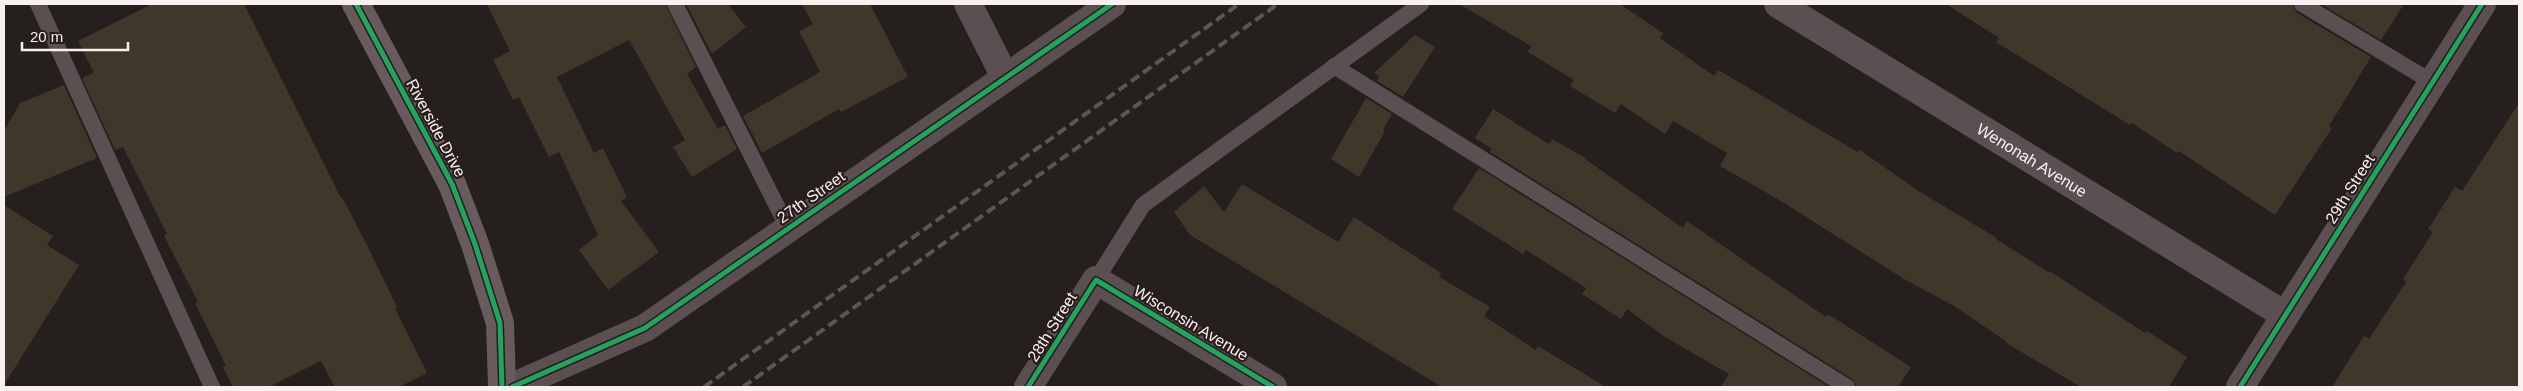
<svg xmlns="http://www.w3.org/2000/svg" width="2523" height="391" viewBox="0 0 2523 391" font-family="Arial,sans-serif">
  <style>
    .building { fill: #41362a }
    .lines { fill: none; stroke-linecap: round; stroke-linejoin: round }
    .lane { stroke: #5b4f52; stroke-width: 16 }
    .street { stroke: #5b4f52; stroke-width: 28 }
    .secondary { stroke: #685a5d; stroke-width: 28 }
    .rail { stroke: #5c5555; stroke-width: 4; stroke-dasharray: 10 5; stroke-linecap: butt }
    .cycleway-casing { stroke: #281d1b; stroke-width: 8 }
    .cycleway { stroke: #20a55d; stroke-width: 5 }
    .labels { text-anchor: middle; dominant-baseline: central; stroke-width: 4.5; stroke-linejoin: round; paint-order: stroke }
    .street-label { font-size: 16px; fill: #f9f1f0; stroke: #281d1b }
  </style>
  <rect width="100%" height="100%" fill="#251f1e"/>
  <g class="building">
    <path d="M152,4H244L341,198L342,197L366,243L397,307L395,308L427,373L399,387H335L321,361L269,387H233L223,367L226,366L195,303L198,302L164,236L167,234L123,147L115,150L82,78L94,73L78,41Z"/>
    <path d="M487,4H665L696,67L687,74L718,129L725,125L737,149L692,177L673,147L685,140L629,40L557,77L594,153L603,148L627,197L621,201L659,252L608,290L579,250L598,235L559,152L549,157L519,97L513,100L493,60L510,51Z"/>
    <path d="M686,4H728L746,27L712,54Z"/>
    <path d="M802,4H870L908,77L841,112L839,109L762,153L743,116L820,72L799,31L813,24Z"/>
    <path d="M1459,4H1620L1663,33L1660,38L1714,76L1718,70L1858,152L1860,150L1917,190L1997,238L1996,239L2050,273L2051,272L2145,333L2147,331L2187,357L2169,387H2081L2006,343L2007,342L1954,306L1904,279L1781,201L1720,166L1727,153L1673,121L1665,134L1621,104L1615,113L1570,86L1574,80L1528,52L1531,46Z"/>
    <path d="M1946,4H2292L2297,13L2371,57L2329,126L2332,128L2275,215L2179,151L2177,153L2132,123L2130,125L1996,42L1999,38Z"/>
    <path d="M2321,4H2404L2381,40Z"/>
    <path d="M1415,35L1435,47L1403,97L1377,81L1379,76L1374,73Z"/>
    <path d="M64,85L97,158L4,197V131L20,103Z"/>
    <path d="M1366,98L1392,114L1383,130L1385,131L1359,177L1331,159Z"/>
    <path d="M2519,103V387H2332L2364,336L2369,339L2406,282L2403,279L2433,232L2428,229L2455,187L2462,191Z"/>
    <path d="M1493,109L1549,144L1552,139L1586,158L1585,159L1683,228L1687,221L1826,317L1828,314L1911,367L1898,387H1857L1852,379L1490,152L1492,149L1475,138Z"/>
    <path d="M1479,168L1829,387H1721L1729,374L1665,337L1627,309L1621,319L1582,294L1586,288L1526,250L1523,254L1452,209Z"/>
    <path d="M1242,184L1338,242L1354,217L1441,273L1439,277L1490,307L1484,316L1536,350L1538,346L1606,387H1442L1190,235L1174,212L1204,186L1224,212Z"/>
    <path d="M4,205L53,236L47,245L79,265L4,385Z"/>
  </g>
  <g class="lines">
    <g class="lane">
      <path d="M38,4L212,387"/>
      <path d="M675,4L788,228"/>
      <path d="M2302,4L2432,82"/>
      <path d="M1334,66L1847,387"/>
      <path d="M1096,280L1143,205L1421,4"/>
    </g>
    <g class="street">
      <path d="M968,4L1005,77"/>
      <path id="s1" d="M1778,4L2285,315"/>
      <path d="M512,387L645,328L1112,4"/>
      <path d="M1028,387L1096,280L1273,387"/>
      <path d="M2240,387L2482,4"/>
    </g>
    <path class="secondary" d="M356,4L452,184L475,244L500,323L502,387"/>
    <g class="rail">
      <path d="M704,387L1239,4"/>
      <path d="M743,387L1278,4"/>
    </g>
    <defs>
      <g id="cycleway">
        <path d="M356,4L452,184L475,244L500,323L502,387"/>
        <path d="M512,387L645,328L1112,4"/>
        <path d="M1028,387L1096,280L1273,387"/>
        <path d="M2240,387L2482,4"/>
      </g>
    </defs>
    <use href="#cycleway" class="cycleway-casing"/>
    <use href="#cycleway" class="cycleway"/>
  </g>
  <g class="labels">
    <g class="street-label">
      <text transform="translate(436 128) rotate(62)">Riverside Drive</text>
      <text stroke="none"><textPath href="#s1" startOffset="298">Wenonah Avenue</textPath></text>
      <text transform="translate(2350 189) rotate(-58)">29th Street</text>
      <text transform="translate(811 197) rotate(-35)">27th Street</text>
      <text transform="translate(1191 323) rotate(31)">Wisconsin Avenue</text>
      <text transform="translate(1052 327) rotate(-58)">28th Street</text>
    </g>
  </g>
  <rect width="2523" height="391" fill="none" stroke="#f9f1f0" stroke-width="10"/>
  <path d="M22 42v8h106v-8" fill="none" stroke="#f9f1f0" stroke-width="2.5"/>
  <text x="30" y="42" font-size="15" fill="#f9f1f0" stroke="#281d1b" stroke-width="4" paint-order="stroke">20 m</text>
</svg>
